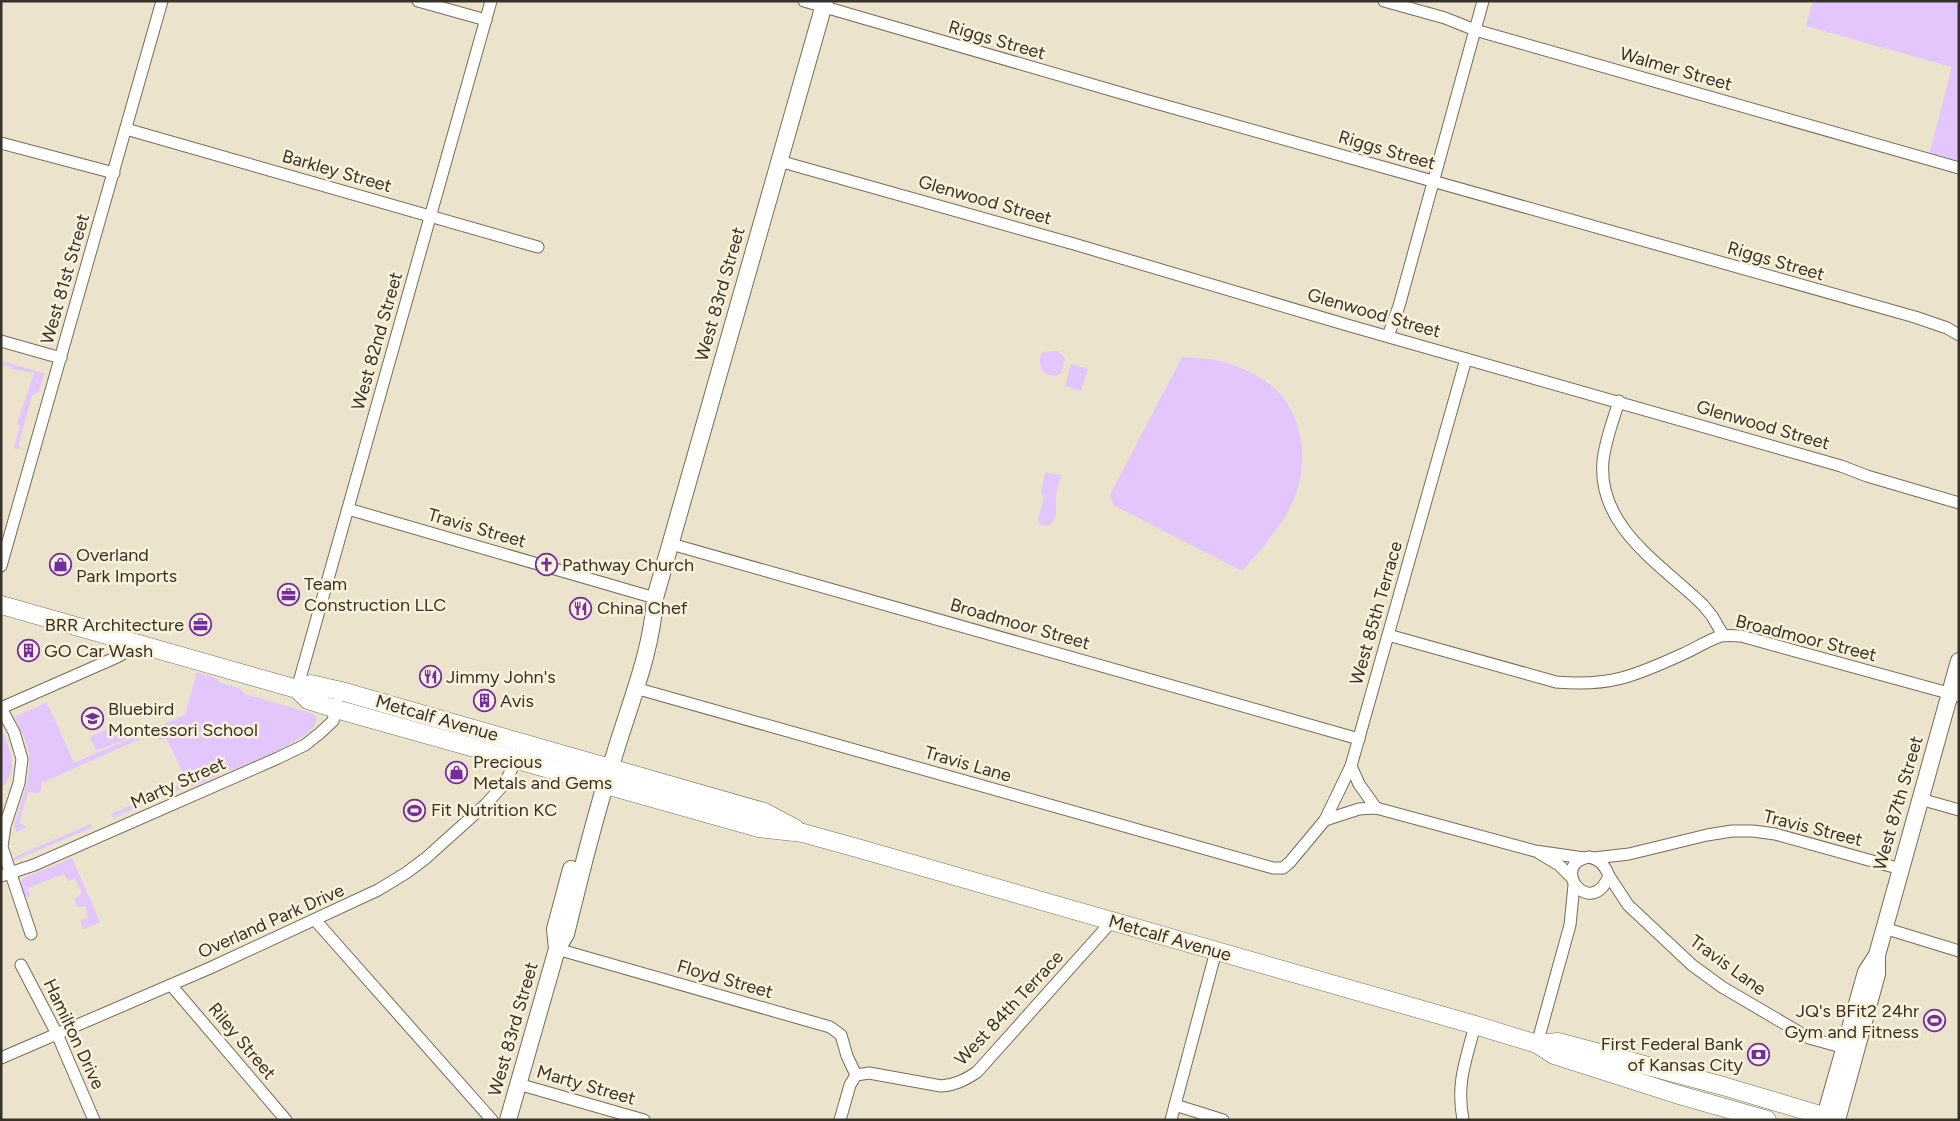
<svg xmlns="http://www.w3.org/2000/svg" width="1960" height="1121" viewBox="0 0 1960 1121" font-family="Figtree,sans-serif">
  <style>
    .green { fill: #e3c6fc }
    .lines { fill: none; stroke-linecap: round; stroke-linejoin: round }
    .street-casing { stroke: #756d58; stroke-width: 13 }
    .secondary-casing { stroke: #756d58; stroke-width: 18 }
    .primary-casing { stroke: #756d58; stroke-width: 19 }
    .street { stroke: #fff; stroke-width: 11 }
    .secondary { stroke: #fff; stroke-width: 16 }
    .primary { stroke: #fff; stroke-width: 18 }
    .labels { text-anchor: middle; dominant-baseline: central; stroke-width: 5; stroke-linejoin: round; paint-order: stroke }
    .street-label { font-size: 18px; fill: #363229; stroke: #f9f1d9 }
    .poi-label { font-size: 18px; fill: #363229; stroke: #f9f1d9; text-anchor: start }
  </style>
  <rect width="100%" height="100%" fill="#ece3cc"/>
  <g class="green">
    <path d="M1813,1H1959V164L1929,155L1952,67L1806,26Z"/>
    <path d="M1058,351L1065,359L1061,373L1055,376C1041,374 1038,368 1041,354L1043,352Z"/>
    <path d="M1182,357C1193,358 1205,358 1216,360C1237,364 1269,379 1282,396C1307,428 1308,473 1290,508C1277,532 1260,551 1242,571L1113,505L1110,495Z"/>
    <path d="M1,361L44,373L39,392L32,395L19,444L20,447L17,449L14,448L20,425L17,424L34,373L12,369V367L1,364Z"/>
    <path d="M1071,364L1088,369L1081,391L1065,386Z"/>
    <path d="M1045,472L1061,475C1059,483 1056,492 1056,500C1056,510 1058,518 1049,526L1041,525L1038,520L1044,497L1041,492Z"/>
    <path d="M197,672L218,679L219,682L241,689L244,694L314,714L317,719C314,740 248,763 229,771L227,767L220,770V775L192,787L190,784L113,818L111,814L178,785L176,777L183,773L167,739L159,740L155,733L141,739L139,734L185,715Z"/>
    <path d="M47,702L74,763L138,735L140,739L41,783L42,789L39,793L28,792L19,823L27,827L17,832L14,826C20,803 32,778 29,754C27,741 20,729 15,717Z"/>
    <path d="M124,722L131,737L96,751L90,737Z"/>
    <path d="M1,729C10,748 20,771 1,788Z"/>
    <path d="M91,824L93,827L13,861L12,859L19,855Z"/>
    <path d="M72,858L100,922L83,929L80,920L88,918L85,906L78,907L74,899L82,894L75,879L68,881L64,874L28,888L30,895L29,897L25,896C22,890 18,884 24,878Z"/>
  </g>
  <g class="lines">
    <defs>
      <g id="street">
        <path d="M418,1L486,20"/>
        <path d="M804,1L1145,100L1915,317L1947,328L1959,335"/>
        <path d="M1384,1L1445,18L1475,30L1959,168"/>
        <path d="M126,129L538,247"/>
        <path d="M1,143L114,173"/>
        <path d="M779,161L1074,244L1347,325L1841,466L1867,476L1959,503"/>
        <path d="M1388,336L1399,306L1483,1"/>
        <path d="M1,341L61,358"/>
        <path d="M1619,401C1613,421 1605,441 1603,461C1597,527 1662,565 1703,605L1712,616L1723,635"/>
        <path d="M348,509L655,598"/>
        <path d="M671,544L1359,739"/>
        <path d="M1,566L162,1"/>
        <path d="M1388,635L1556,682C1609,687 1635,676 1683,654C1695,649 1708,640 1721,636C1727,635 1735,636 1741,636L1959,696"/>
        <path d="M635,688L1273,868H1283L1290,862L1325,820L1351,766L1466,359"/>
        <path d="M297,689L491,1"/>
        <path d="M1,708L14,732L22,759L19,783L5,826L2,847L31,934"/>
        <path d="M1,708L117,657L140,644"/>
        <path d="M1351,766L1359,784L1376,808"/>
        <path d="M1920,799L1959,810"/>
        <path d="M1325,820L1359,809L1376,808L1535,851L1584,858"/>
        <path d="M1539,853L1559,865L1572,878"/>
        <path d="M1589,857C1600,859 1605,866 1609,876C1590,921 1548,864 1589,857Z"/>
        <path d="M1594,858L1629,854L1707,835L1732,831H1753L1775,834L1901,869"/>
        <path d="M1,876L34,865L278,758L305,745L320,733L333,721L337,703"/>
        <path d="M1609,876L1628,905L1692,965L1722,987L1809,1038L1845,1048"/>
        <path d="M315,920L492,1120"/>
        <path d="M1884,928L1959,951"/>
        <path d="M557,949L830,1027L841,1035L847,1056L856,1075"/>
        <path d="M21,965L57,1034L94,1120"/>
        <path d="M171,985L286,1120"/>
        <path d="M1537,1044L1570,925L1574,885"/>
        <path d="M1,1058L210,968L378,890L406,873L426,858L486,804L505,783L516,760"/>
        <path d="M856,1075L869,1073L941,1086C955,1085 965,1080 977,1072L1112,921"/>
        <path d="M518,1084L644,1120"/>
        <path d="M1175,1105L1223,1120"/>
        <path d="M840,1120L850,1085L856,1075"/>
        <path d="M1171,1120L1216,951"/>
        <path d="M1463,1120C1456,1082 1466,1061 1475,1025"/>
      </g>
      <g id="secondary">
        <path d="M557,949L555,929L571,869"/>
        <path d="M508,1120L557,949L566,934C581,873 596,812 615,753C630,703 652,651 655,598L825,1"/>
        <path d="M1824,1120L1866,972L1877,955"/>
        <path d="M1837,1120L1877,974V955L1959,661"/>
      </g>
      <g id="primary">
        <path d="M1,605L297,689L308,700L336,709L759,828L803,833L857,848L1475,1025L1537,1044L1554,1055L1676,1094L1767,1120"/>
        <path d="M297,689L311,684L341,691L764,812L796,829"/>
        <path d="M1537,1044L1558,1042L1723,1086L1837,1120"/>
      </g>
    </defs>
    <use href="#street" class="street-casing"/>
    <use href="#secondary" class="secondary-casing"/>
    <use href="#primary" class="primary-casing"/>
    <use href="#street" class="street"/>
    <use href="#secondary" class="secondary"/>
    <use href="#primary" class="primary"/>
  </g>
  <defs>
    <symbol id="shop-ring" viewBox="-11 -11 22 22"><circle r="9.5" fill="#f9f1d9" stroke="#732c9f" stroke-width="1.5"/><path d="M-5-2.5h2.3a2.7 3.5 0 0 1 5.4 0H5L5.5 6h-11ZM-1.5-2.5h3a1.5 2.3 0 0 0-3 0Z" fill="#732c9f"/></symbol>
    <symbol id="church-ring" viewBox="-11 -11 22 22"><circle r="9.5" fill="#f9f1d9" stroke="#732c9f" stroke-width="1.5"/><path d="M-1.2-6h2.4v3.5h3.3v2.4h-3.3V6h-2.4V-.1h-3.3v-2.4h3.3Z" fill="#732c9f"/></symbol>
    <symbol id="office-ring" viewBox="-11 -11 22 22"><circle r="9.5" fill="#f9f1d9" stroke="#732c9f" stroke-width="1.5"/><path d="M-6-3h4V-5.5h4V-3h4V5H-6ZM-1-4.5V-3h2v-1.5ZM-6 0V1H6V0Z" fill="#732c9f"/></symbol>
    <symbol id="restaurant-ring" viewBox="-11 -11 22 22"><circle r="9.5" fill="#f9f1d9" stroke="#732c9f" stroke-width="1.5"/><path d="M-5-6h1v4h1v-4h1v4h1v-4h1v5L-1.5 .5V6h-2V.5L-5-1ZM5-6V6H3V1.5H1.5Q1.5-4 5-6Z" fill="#732c9f"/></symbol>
    <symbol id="building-ring" viewBox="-11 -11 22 22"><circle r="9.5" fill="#f9f1d9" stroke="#732c9f" stroke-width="1.5"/><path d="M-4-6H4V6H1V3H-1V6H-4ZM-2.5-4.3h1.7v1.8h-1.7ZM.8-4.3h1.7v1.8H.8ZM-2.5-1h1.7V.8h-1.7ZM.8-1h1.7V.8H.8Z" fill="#732c9f"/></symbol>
    <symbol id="school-ring" viewBox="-11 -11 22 22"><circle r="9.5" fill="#f9f1d9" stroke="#732c9f" stroke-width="1.5"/><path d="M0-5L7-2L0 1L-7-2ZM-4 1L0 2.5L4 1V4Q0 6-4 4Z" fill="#732c9f"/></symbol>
    <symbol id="stadium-ring" viewBox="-11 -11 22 22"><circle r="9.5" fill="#f9f1d9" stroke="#732c9f" stroke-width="1.5"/><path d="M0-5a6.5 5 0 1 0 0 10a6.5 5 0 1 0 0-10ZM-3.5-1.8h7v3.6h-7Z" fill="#732c9f"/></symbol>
    <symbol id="bank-ring" viewBox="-11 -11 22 22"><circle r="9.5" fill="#f9f1d9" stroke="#732c9f" stroke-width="1.5"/><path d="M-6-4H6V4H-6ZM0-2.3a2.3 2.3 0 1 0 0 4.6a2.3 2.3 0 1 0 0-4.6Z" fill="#732c9f"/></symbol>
  </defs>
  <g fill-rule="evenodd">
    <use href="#shop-ring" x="48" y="552" width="25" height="25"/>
    <use href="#church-ring" x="534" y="552" width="25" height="25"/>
    <use href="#office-ring" x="276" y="582" width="25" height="25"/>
    <use href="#restaurant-ring" x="568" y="596" width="25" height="25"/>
    <use href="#office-ring" x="188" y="612" width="25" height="25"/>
    <use href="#building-ring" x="16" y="638" width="25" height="25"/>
    <use href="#restaurant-ring" x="418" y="664" width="25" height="25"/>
    <use href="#building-ring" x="472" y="688" width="25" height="25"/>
    <use href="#school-ring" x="80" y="706" width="25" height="25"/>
    <use href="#shop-ring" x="444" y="760" width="25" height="25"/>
    <use href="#stadium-ring" x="402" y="798" width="25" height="25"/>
    <use href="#stadium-ring" x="1922" y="1008" width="25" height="25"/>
    <use href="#bank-ring" x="1746" y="1042" width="25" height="25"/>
  </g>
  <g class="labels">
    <g class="street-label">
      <text transform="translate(997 40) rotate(16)">Riggs Street</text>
      <text transform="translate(1676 69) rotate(16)">Walmer Street</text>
      <text transform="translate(1387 150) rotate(16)">Riggs Street</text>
      <text transform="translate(337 171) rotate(16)">Barkley Street</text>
      <text transform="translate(985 200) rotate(16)">Glenwood Street</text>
      <text transform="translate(1776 261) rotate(16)">Riggs Street</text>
      <text transform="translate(65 279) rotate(-74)">West 81st Street</text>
      <text transform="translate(720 294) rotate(-74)">West 83rd Street</text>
      <text transform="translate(1374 313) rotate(16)">Glenwood Street</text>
      <text transform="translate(377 341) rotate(-74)">West 82nd Street</text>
      <text transform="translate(1763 425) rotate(16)">Glenwood Street</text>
      <text transform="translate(477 528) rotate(16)">Travis Street</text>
      <text transform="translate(1376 613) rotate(-74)">West 85th Terrace</text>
      <text transform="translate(1020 624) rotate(16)">Broadmoor Street</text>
      <text transform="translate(1806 638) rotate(14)">Broadmoor Street</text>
      <text transform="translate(437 718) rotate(16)">Metcalf Avenue</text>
      <text transform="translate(968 764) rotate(16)">Travis Lane</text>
      <text transform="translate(178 783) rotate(-24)">Marty Street</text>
      <text transform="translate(1898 803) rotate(-74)">West 87th Street</text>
      <text transform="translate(1813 828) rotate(14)">Travis Street</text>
      <text transform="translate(271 921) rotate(-24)">Overland Park Drive</text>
      <text transform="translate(1170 938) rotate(16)">Metcalf Avenue</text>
      <text transform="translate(1728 965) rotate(36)">Travis Lane</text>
      <text transform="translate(725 979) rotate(16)">Floyd Street</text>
      <text transform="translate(1009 1008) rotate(-47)">West 84th Terrace</text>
      <text transform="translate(513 1029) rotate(-74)">West 83rd Street</text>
      <text transform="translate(74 1034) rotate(65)">Hamilton Drive</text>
      <text transform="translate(242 1041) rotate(50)">Riley Street</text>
      <text transform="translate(586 1085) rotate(16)">Marty Street</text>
    </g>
    <g class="poi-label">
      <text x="76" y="555">Overland<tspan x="76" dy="21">Park Imports</tspan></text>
      <text x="562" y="565">Pathway Church</text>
      <text x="304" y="584">Team<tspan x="304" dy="21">Construction LLC</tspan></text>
      <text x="597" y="608">China Chef</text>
      <text x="184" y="625" text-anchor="end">BRR Architecture</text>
      <text x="44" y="651">GO Car Wash</text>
      <text x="446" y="677">Jimmy John's</text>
      <text x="500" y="701">Avis</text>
      <text x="108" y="709">Bluebird<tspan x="108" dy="21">Montessori School</tspan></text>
      <text x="473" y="762">Precious<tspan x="473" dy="21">Metals and Gems</tspan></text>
      <text x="431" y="810">Fit Nutrition KC</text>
      <text x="1919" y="1011" text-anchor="end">JQ's BFit2 24hr<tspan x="1919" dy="21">Gym and Fitness</tspan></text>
      <text x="1743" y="1044" text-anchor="end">First Federal Bank<tspan x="1743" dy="21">of Kansas City</tspan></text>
    </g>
  </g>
  <rect width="1960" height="1121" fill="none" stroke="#363229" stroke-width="5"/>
</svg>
